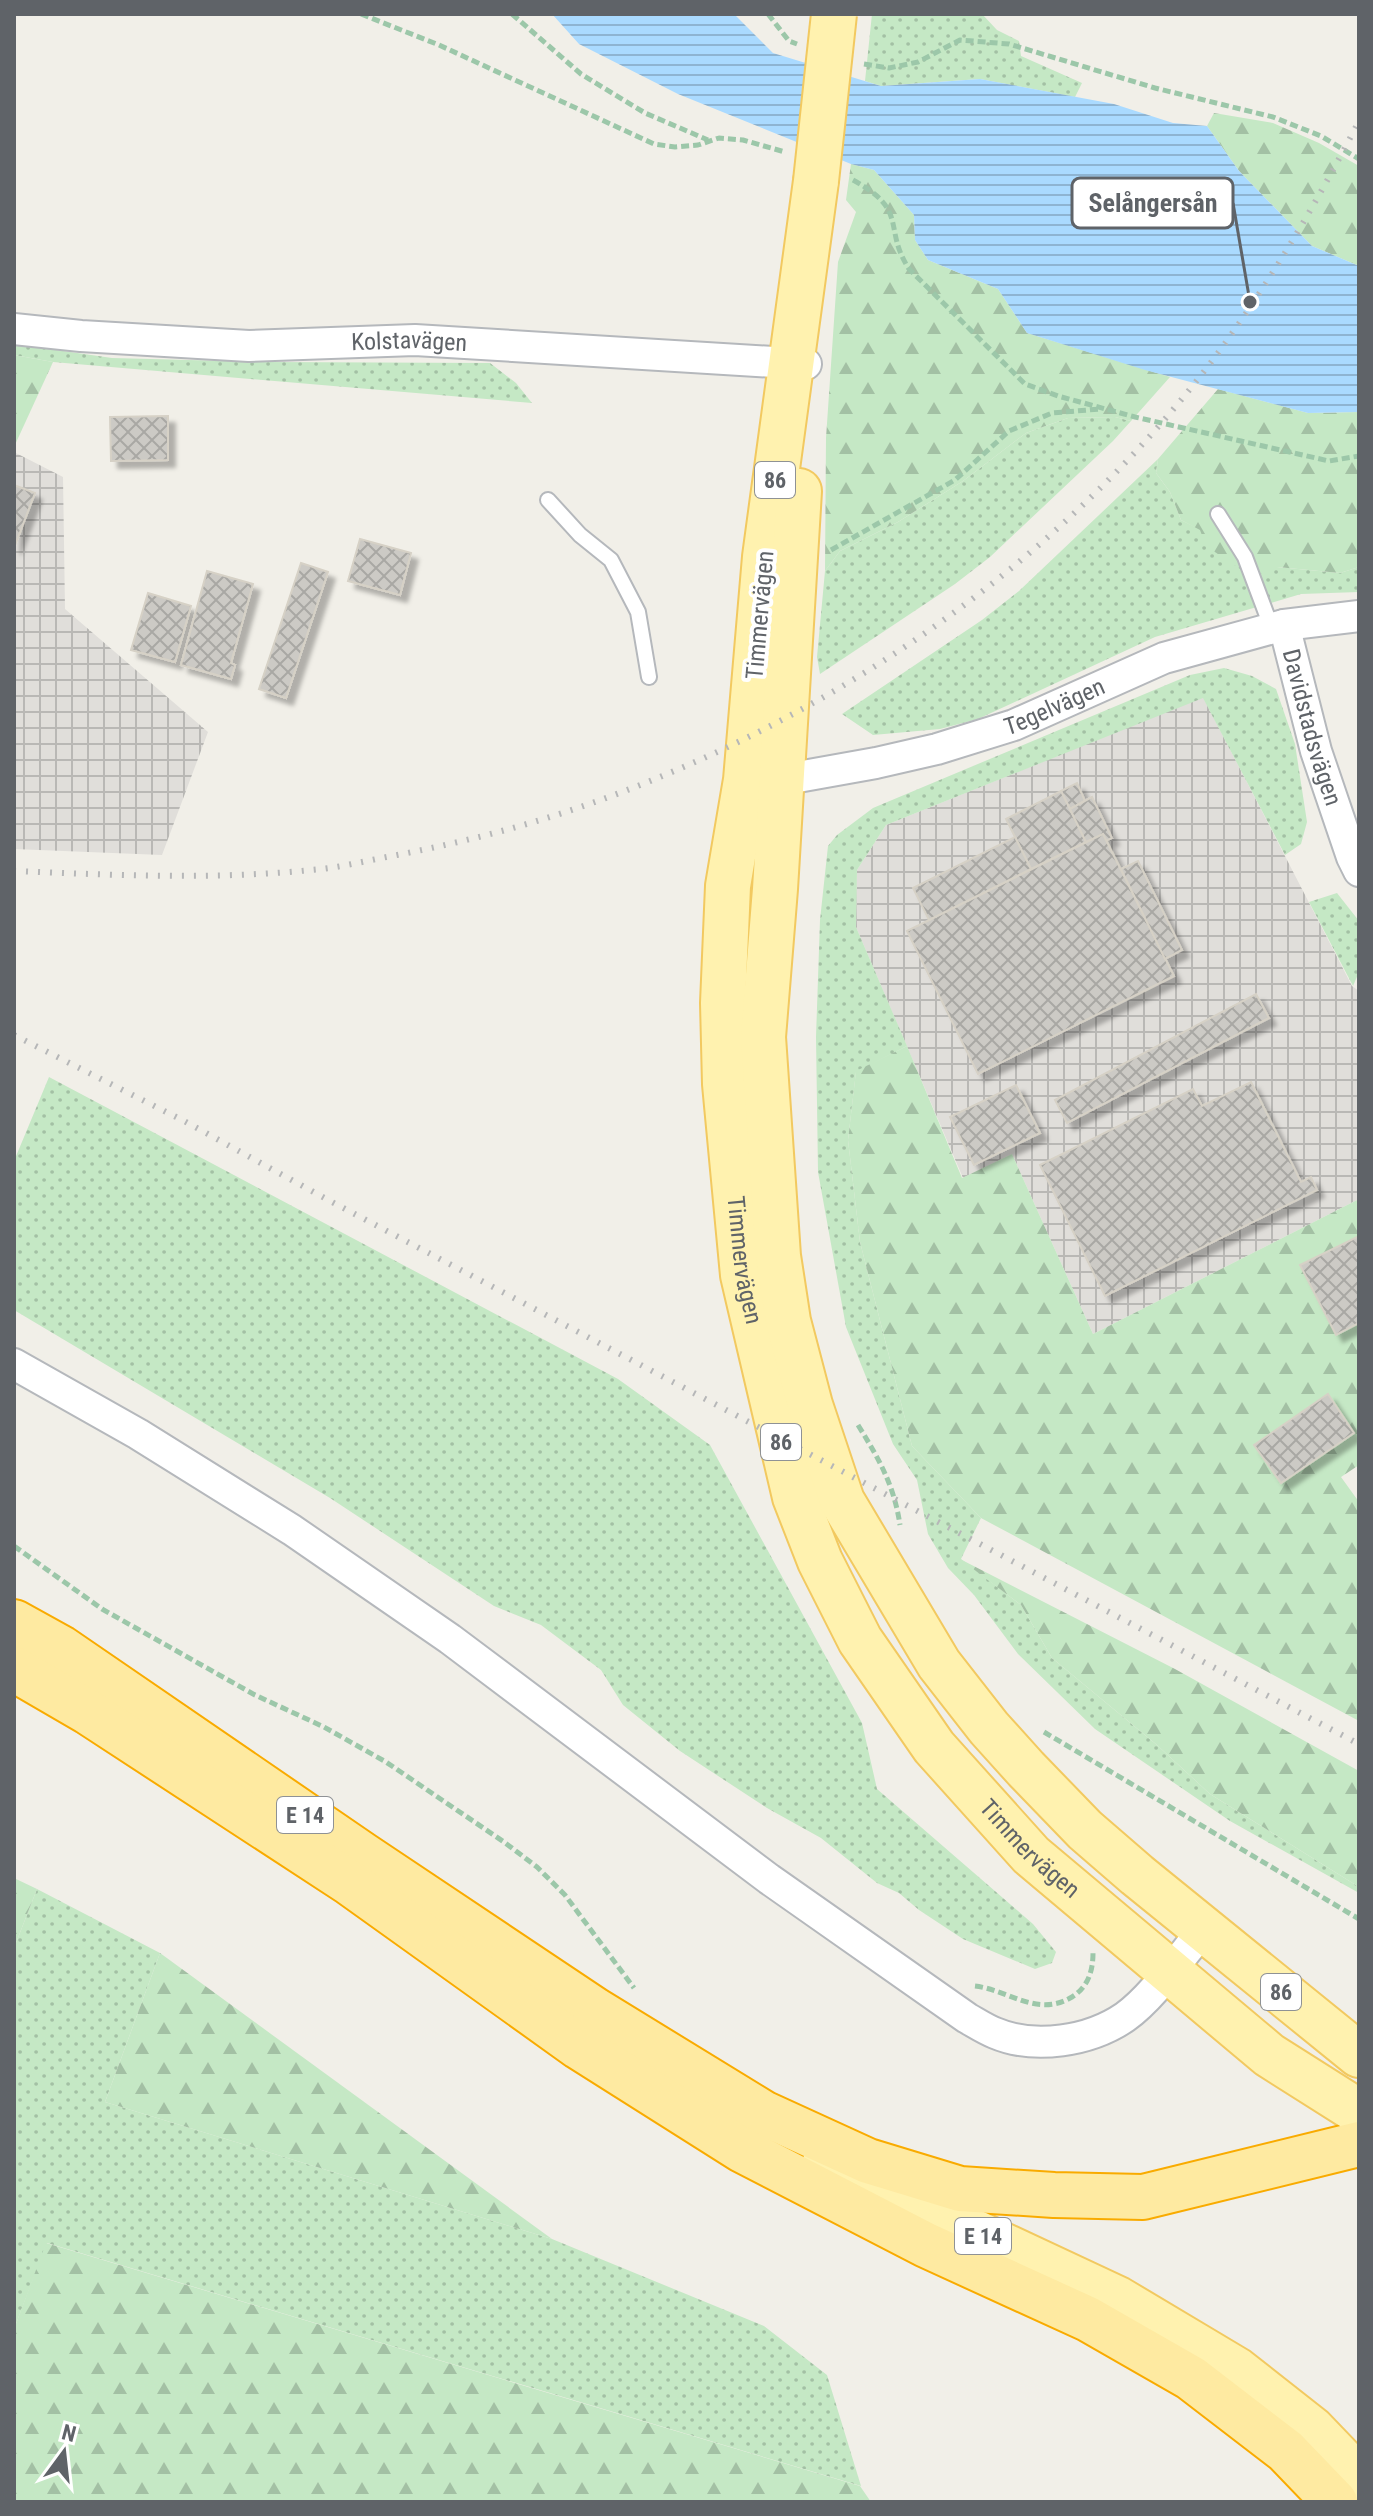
<svg xmlns="http://www.w3.org/2000/svg" width="1373" height="2516" viewBox="0 0 1373 2516" font-family="'Roboto Condensed',sans-serif">
  <style>
    .industrial { fill: url(#industrial-grid) }
    .grass { fill: url(#grass-dots) }
    .forest { fill: url(#forest-firs) }
    .water { fill: url(#water-rules) }
    .building { fill: url(#building-cross-hatch); stroke: #d6d1c6; stroke-width: 2; filter: url(#shadow) }
    .lines { fill: none; stroke-linecap: round; stroke-linejoin: round }
    .service-casing { stroke: #b5b8bc; stroke-width: 18 }
    .minor-casing { stroke: #b5b8bc; stroke-width: 34 }
    .primary-casing { stroke: #f2c960; stroke-width: 48 }
    .trunk-casing { stroke: #f9ab00; stroke-width: 48 }
    .path { stroke: #9cc7a9; stroke-width: 5; stroke-dasharray: 8 4; stroke-linecap: butt }
    .service { stroke: #fff; stroke-width: 14 }
    .minor { stroke: #fff; stroke-width: 30 }
    .primary { stroke: #fff2af; stroke-width: 44 }
    .trunk { stroke: #feeaa1; stroke-width: 44 }
    .rail { stroke: #b6b7b8; stroke-width: 6; stroke-dasharray: 2 10; stroke-linecap: butt }
    .primary-bridge-casing { stroke: #f2c960; stroke-width: 48; stroke-linecap: butt }
    .primary-bridge { stroke: #fff2af; stroke-width: 44 }
    .labels { text-anchor: middle; dominant-baseline: central; stroke-width: 8; stroke-linejoin: round; paint-order: stroke }
    .shield { fill: #fff; stroke: #8f9295; stroke-width: 2 }
    .shield-label { font-size: 22px; font-weight: bold; fill: #5f6368 }
    .street-label { font-size: 24px; fill: #5f6368; stroke: #fff }
    .leader { fill: none; stroke: #5f6368; stroke-width: 3 }
    .callout-dot { fill: #5f6368; stroke: #fff; stroke-width: 3 }
    .callout { fill: #fff; stroke: #5f6368; stroke-width: 3 }
    .callout-label { font-size: 26px; text-anchor: middle; font-weight: bold; fill: #5f6368 }
  </style>
  <defs>
    <pattern id="industrial-grid" width="8" height="8" patternUnits="userSpaceOnUse" patternTransform="scale(2)"><rect width="8" height="8" fill="#e0deda"/><path d="M0 4h8M4 0v8" fill="none" stroke="#b9b8b5"/></pattern>
    <pattern id="grass-dots" width="8" height="8" patternUnits="userSpaceOnUse" patternTransform="scale(2)"><rect width="8" height="8" fill="#c5e8c5"/><path d="M2 2h.1M6 6h.1" fill="none" stroke="#a3c0a4" stroke-width="1.8" stroke-linecap="round"/></pattern>
    <pattern id="forest-firs" width="22" height="20" patternUnits="userSpaceOnUse" patternTransform="scale(2)"><rect width="22" height="20" fill="#c5e8c5"/><path d="M5 1l3.5 6h-7zM16 11l3.5 6h-7z" fill="#a3c0a4"/></pattern>
    <pattern id="water-rules" width="6" height="5" patternUnits="userSpaceOnUse" patternTransform="scale(2)"><rect width="6" height="5" fill="#aadaff"/><path d="M0 2.5h6" fill="none" stroke="#8eb4d2"/></pattern>
    <pattern id="building-cross-hatch" width="8" height="8" patternUnits="userSpaceOnUse" patternTransform="scale(2)"><rect width="8" height="8" fill="#cccac5"/><path d="M0 0l8 8M0 8l8-8" fill="none" stroke="#a9a8a4"/></pattern>
    <filter id="shadow"><feDropShadow dx="7" dy="7" stdDeviation="2" flood-color="#0004"/></filter>
  </defs>
  <rect width="100%" height="100%" fill="#f1efe8"/>
  <g class="industrial">
    <path d="M14,452L63,477L65,609L208,732L162,855L14,849Z"/>
    <path d="M1203,697L1352,986L1359,991V1199L1093,1334L1012,1154L963,1178L856,927L857,870L886,825Z"/>
  </g>
  <g class="grass">
    <path d="M872,14H982L997,30L1019,41L1021,56L1082,83L1075,97L980,79L881,86L865,81Z"/>
    <path d="M14,344L112,358L268,362L490,363L516,383L532,403L53,362L14,355Z"/>
    <path d="M1115,417L1131,421L1113,441L990,557L955,584L820,674L817,657L825,571L840,551L898,522L963,481L1026,433L1068,418Z"/>
    <path d="M1158,459L1156,473L1170,492L1181,520L1277,567L1340,573L1359,567V592L1301,594L1155,637L978,719L940,729L873,735L842,714L982,620L1019,591Z"/>
    <path d="M1224,668L1252,676L1276,689L1295,744L1307,822L1301,844L1285,855L1203,698L886,825L857,870L856,927L907,1046L856,1072L848,1140L860,1242L912,1446L981,1518L961,1559L1021,1605L1052,1658L1157,1745L1210,1794L1359,1887V1893L1230,1821L1095,1729L1018,1654L974,1595L948,1568L928,1534L917,1480L893,1444L846,1327L818,1172L816,1037L820,920L828,846L837,835L873,808L1190,675Z"/>
    <path d="M1337,893L1359,921V972L1353,986L1309,902Z"/>
    <path d="M49,1077L618,1379L710,1445L862,1723L877,1789L1033,1924L1056,1952L1052,1963L1035,1969L963,1939L919,1910L899,1893L877,1883L821,1838L767,1808L680,1751L623,1705L601,1670L541,1625L494,1606L330,1498L14,1310V1161Z"/>
    <path d="M37,1889L160,1953L105,2102L552,2239L764,2326L827,2375L861,2486L47,2243L14,2329V1948Z"/>
  </g>
  <g class="forest">
    <path d="M1214,113L1273,123L1319,143L1359,166V266L1312,246L1239,171L1207,126Z"/>
    <path d="M851,164L874,170L914,215L915,240L928,260L998,289L1027,333L1170,377L1131,421L1115,417L1068,418L1026,433L963,481L898,522L840,551L825,571L826,438L838,262L856,212L846,200Z"/>
    <path d="M14,355L53,362L14,447Z"/>
    <path d="M1218,389L1308,413L1359,412V567L1340,573L1277,567L1252,577L1206,546L1200,530L1181,520L1170,492L1156,473L1158,459Z"/>
    <path d="M907,1046L962,1178L1012,1154L1093,1334L1359,1199V1465L1341,1477L1359,1502V1721L981,1518L912,1446L860,1242L848,1140L856,1071Z"/>
    <path d="M960,1559L1175,1669L1359,1771V1887L1210,1794L1157,1745L1052,1658L1021,1605Z"/>
    <path d="M14,1878L37,1889L14,1948Z"/>
    <path d="M160,1953L552,2239L105,2102Z"/>
    <path d="M46,2243L860,2486L871,2502H14V2329Z"/>
  </g>
  <path class="water" d="M552,14H734L773,53L881,86L980,79L1114,104L1173,123L1207,126L1239,171L1312,246L1359,266V412L1308,413L1145,370L1027,333L998,289L928,260L915,240L914,215L874,170L851,164L678,94L579,44Z"/>
  <g class="building">
    <path d="M168,416V460L111,461L110,417Z"/>
    <path d="M14,485L35,493L14,548Z"/>
    <path d="M360,539L411,553L400,595L348,581Z"/>
    <path d="M301,563L328,572L286,698L259,689Z"/>
    <path d="M207,571L253,584L231,663L235,665L231,679L181,665Z"/>
    <path d="M148,593L191,606L175,662L131,650Z"/>
    <path d="M1077,783L1085,801L1070,809L1061,791Z"/>
    <path d="M1061,791L1086,842L1031,869L1006,819Z"/>
    <path d="M1092,797L1112,838L1106,841L1103,834L1086,842L1070,809Z"/>
    <path d="M1103,834L1174,976L978,1074L907,931Z"/>
    <path d="M1015,837L1031,869L929,920L913,888Z"/>
    <path d="M1138,861L1182,950L1165,959L1121,869Z"/>
    <path d="M1256,994L1269,1018L1067,1123L1055,1100Z"/>
    <path d="M1251,1082L1301,1182L1311,1177L1317,1190L1105,1296L1040,1165L1193,1089L1202,1106Z"/>
    <path d="M1016,1085L1040,1133L974,1165L950,1117Z"/>
    <path d="M1359,1236V1323L1336,1335L1300,1265Z"/>
    <path d="M1328,1394L1354,1433L1281,1483L1254,1445Z"/>
  </g>
  <g class="lines">
    <defs>
      <g id="service">
        <path d="M548,500L580,535L611,560L638,612L649,677"/>
        <path d="M1218,514L1245,557L1272,629"/>
      </g>
      <g id="minor">
        <path id="s1" d="M14,329L81,336L249,346L415,340L806,364"/>
        <path id="s2" d="M1284,625L1316,751L1352,857L1359,871"/>
        <path id="s3" d="M763,780H781L876,763L937,749L1014,725L1164,658L1284,625L1359,616"/>
        <path d="M14,1364L138,1434L292,1530L450,1639L769,1879L967,2018C976,2023 985,2029 995,2033C1035,2050 1090,2041 1125,2017C1152,1998 1182,1955 1204,1929"/>
      </g>
      <g id="primary">
        <path id="s4" d="M816,181L765,557L746,780L728,886L723,1003L725,1084L743,1275L795,1497L820,1561L860,1640L934,1747L1031,1855L1269,2055L1359,2112"/>
        <path d="M799,491L775,889L763,1037L778,1256L788,1321L810,1405L842,1501L939,1664L989,1728L1026,1769L1085,1830L1137,1875L1359,2055"/>
        <path d="M825,2162L1118,2299L1237,2370L1312,2429L1359,2478"/>
      </g>
      <g id="trunk">
        <path d="M14,1622L61,1648L363,1855L595,2010L763,2113L868,2161L960,2189L1054,2195L1143,2197L1359,2144"/>
        <path d="M14,1669L88,1712L350,1883L579,2047L742,2150L926,2245L1088,2319L1191,2378L1286,2451L1335,2502"/>
      </g>
    </defs>
    <use href="#service" class="service-casing"/>
    <use href="#minor" class="minor-casing"/>
    <use href="#primary" class="primary-casing"/>
    <use href="#trunk" class="trunk-casing"/>
    <g class="path">
      <path d="M361,14L439,45L654,144L675,147L698,145L719,138L743,140L785,152"/>
      <path d="M512,14L581,74L645,113L708,140"/>
      <path d="M768,14L789,41L797,44"/>
      <path d="M864,64L889,68L918,62L960,40L1009,44L1155,88L1273,117L1321,136L1359,159"/>
      <path d="M853,180C910,211 882,227 909,269L1025,384L1058,396L1135,417L1329,461L1359,456"/>
      <path d="M831,550L955,480L1009,431L1052,413L1100,409"/>
      <path d="M858,1425C879,1459 894,1485 900,1525"/>
      <path d="M14,1546L102,1609L255,1695L324,1727L386,1762L504,1842L537,1867L565,1895L634,1988"/>
      <path d="M1044,1732L1359,1919"/>
      <path d="M975,1986C1009,1990 1037,2018 1072,1997C1088,1987 1093,1971 1093,1953"/>
    </g>
    <use href="#service" class="service"/>
    <use href="#minor" class="minor"/>
    <use href="#primary" class="primary"/>
    <use href="#trunk" class="trunk"/>
    <g class="rail">
      <path d="M14,871C113,875 211,880 311,870C338,868 365,861 392,856C471,841 546,821 622,792C854,704 1068,554 1218,353C1272,279 1317,202 1359,121"/>
      <path d="M14,1035L184,1121L332,1202L1359,1744"/>
    </g>
    <defs>
      <path id="primary-bridge" d="M816,181L834,14"/>
    </defs>
    <use href="#primary-bridge" class="primary-bridge-casing"/>
    <use href="#primary-bridge" class="primary-bridge"/>
  </g>
  <g class="labels">
    <g class="shield">
      <rect x="755" y="462" width="40" height="36" rx="6"/>
      <rect x="761" y="1424" width="40" height="36" rx="6"/>
      <rect x="277" y="1797" width="56" height="36" rx="6"/>
      <rect x="1261" y="1974" width="40" height="36" rx="6"/>
      <rect x="955" y="2218" width="56" height="36" rx="6"/>
    </g>
    <g class="shield-label">
      <text x="775" y="480">86</text>
      <text x="781" y="1442">86</text>
      <text x="305" y="1815">E 14</text>
      <text x="1281" y="1992">86</text>
      <text x="983" y="2236">E 14</text>
    </g>
    <g class="street-label">
      <text stroke="none"><textPath href="#s1" startOffset="396">Kolstavägen</textPath></text>
      <text transform="translate(760 615) rotate(-85)">Timmervägen</text>
      <text stroke="none"><textPath href="#s3" startOffset="302">Tegelvägen</textPath></text>
      <text stroke="none"><textPath href="#s2" startOffset="106">Davidstadsvägen</textPath></text>
      <text stroke="none"><textPath href="#s4" startOffset="1086">Timmervägen</textPath></text>
      <text stroke="none"><textPath href="#s4" startOffset="1756">Timmervägen</textPath></text>
    </g>
  </g>
  <path class="leader" d="M1250 302L1233 203"/>
  <circle class="callout-dot" cx="1250" cy="302" r="8"/>
  <rect class="callout" x="1072" y="178" width="161" height="50" rx="8"/>
  <g class="callout-label">
    <text x="1153" y="212">Selångersån</text>
  </g>
  <rect width="1373" height="2516" fill="none" stroke="#5f6368" stroke-width="32"/>
  <g transform="translate(64 2452) rotate(15)" stroke="#ffffff" stroke-width="6" paint-order="stroke">
  <path d="M0-6L14 30L0 20L-14 30Z" fill="#5f6368"/>
  <text y="-12" font-size="22" font-weight="bold" text-anchor="middle" fill="#5f6368">N</text>
  </g>
</svg>
